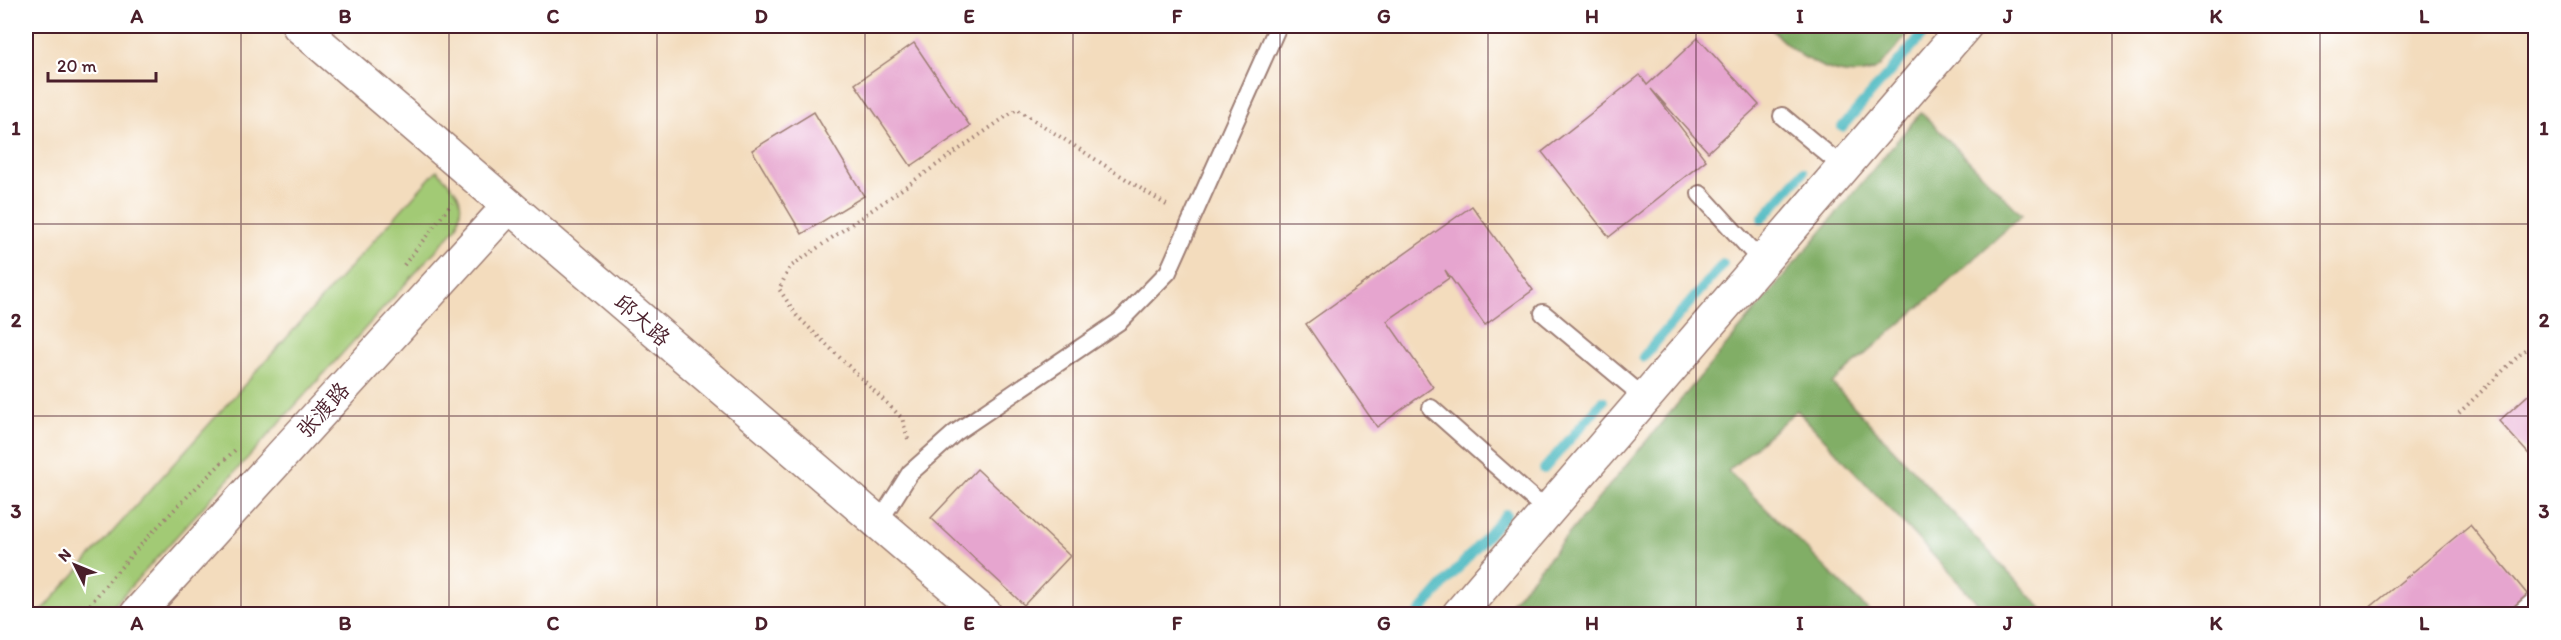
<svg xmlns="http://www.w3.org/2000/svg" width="2561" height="640" viewBox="0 0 2561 640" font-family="Itim,'LXGW WenKai TC',sans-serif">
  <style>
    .green { fill: #a2ca75; stroke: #767450; stroke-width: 1.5 }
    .forest { fill: #81ae66; stroke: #666648; stroke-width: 1.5 }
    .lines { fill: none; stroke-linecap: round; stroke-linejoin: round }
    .stream { stroke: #47b7bf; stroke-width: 10 }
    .building { fill: #e6a5cf }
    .service-casing { stroke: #9e7e74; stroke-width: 20 }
    .minor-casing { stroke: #9e7e74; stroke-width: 36 }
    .path { stroke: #9e7e74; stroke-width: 4; stroke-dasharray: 1.5 4.5; stroke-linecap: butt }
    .service { stroke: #fff; stroke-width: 16 }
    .minor { stroke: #fff; stroke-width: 33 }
    .grid { fill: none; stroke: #4a1f2b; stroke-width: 1.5; stroke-opacity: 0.55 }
    .labels { text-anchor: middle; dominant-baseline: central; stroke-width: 4.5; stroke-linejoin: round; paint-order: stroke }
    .street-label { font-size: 22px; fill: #4a1f2b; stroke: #fff }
    .neatline { fill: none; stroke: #4a1f2b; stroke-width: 2 }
    .grid-label { font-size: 20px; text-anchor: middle; font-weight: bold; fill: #4a1f2b }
  </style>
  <rect width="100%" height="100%" fill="#fff"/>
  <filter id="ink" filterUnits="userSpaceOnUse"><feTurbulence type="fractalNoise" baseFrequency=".0167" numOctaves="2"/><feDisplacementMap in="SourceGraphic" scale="12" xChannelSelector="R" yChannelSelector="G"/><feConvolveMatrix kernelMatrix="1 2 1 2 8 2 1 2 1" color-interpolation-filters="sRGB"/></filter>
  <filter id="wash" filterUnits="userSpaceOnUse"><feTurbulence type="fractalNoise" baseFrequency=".008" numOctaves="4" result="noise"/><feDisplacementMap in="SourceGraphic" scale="24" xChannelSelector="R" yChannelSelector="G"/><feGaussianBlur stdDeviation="1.35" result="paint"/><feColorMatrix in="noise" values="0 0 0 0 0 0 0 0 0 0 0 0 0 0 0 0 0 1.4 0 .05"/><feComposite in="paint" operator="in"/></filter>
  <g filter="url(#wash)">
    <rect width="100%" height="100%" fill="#f3dcbd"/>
    <path class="green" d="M437,170C458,194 466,195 457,227L106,614H39Z"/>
    <g class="forest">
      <path d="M1769,26H1914C1906,35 1884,66 1874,70C1837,84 1791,54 1769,26Z"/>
      <path d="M1921,112L2022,215L1937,292L1832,383L2047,614H1988L1797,410L1728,471L1872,614H1502Z"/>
    </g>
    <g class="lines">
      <g class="stream">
        <path d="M1842,127L1930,26"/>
        <path d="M1762,219L1803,172"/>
        <path d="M1643,357L1723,264"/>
        <path d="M1544,469L1603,401"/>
        <path d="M1418,614L1506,514"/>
      </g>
    </g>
    <g id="blocks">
      <g class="building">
        <path d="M1698,38L1759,105L1708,152L1651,89L1706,160L1609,237L1542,152L1640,75L1647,85Z"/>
        <path d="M914,43L970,126L911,166L855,84Z"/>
        <path d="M814,112L864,196L802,234L752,150Z"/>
        <path d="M1472,206L1533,290L1485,325L1445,270L1449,278L1387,321L1433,387L1377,427L1306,324Z"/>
        <path d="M2536,388V462L2499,421Z"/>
        <path d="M977,469L1070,556L1024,605L931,518Z"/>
        <path d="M2470,525L2532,600L2514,614H2362Z"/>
      </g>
    </g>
  </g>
  <g filter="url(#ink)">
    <use href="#blocks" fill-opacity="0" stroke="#9e7e74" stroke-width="1.5"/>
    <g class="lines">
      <defs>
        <g id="service">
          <path d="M1782,116L1843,167"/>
          <path d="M1700,194L1762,262"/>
          <path d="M1543,313L1645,398"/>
          <path d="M1431,408L1547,511"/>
          <path d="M879,522L910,473L955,433L1120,321L1168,272L1278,26"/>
          <path d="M2519,614L2536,599"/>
        </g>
        <g id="minor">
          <path d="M299,26L985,614"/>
          <path d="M137,614L509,206"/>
          <path d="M1459,614L1965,26"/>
        </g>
      </defs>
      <use href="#service" class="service-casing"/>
      <use href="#minor" class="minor-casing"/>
      <g class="path">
        <path d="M404,265L452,203"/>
        <path d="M2459,413L2536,339"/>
        <path d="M908,439L902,418L797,316L779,289L790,267L1017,109L1168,206"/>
        <path d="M83,614C127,555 182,501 235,450"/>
      </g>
      <use href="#service" class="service"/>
      <use href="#minor" class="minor"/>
    </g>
  </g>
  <path class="grid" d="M241,26V614M449,26V614M657,26V614M865,26V614M1073,26V614M1280,26V614M1488,26V614M1696,26V614M1904,26V614M2112,26V614M2320,26V614M26,224H2536M26,416H2536"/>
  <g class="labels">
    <g class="street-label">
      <text transform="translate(642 320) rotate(41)">邱大路</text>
      <text transform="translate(323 410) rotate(-48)">张渡路</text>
    </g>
  </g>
  <rect width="2561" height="640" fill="none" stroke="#fff" stroke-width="66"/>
  <g transform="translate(75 565) rotate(313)" stroke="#ffffff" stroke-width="4.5" paint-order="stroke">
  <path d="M0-4.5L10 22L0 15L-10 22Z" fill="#4a1f2b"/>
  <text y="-9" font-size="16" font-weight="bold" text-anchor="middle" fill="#4a1f2b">N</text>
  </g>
  <path d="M48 72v9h108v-9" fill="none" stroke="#4a1f2b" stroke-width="3"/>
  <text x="57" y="72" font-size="18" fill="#4a1f2b" stroke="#ffffff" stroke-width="4.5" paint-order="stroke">20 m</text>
  <rect x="33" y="33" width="2495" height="574" class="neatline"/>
  <g class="grid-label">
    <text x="137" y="23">A</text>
    <text x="345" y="23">B</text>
    <text x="553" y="23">C</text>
    <text x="761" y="23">D</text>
    <text x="969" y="23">E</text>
    <text x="1177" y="23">F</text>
    <text x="1384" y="23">G</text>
    <text x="1592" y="23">H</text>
    <text x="1800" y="23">I</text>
    <text x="2008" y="23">J</text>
    <text x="2216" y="23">K</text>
    <text x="2424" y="23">L</text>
    <text x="16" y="135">1</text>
    <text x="2544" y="135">1</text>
    <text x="16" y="327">2</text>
    <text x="2544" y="327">2</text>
    <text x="16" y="518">3</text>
    <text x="2544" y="518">3</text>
    <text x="137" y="630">A</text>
    <text x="345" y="630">B</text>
    <text x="553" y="630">C</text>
    <text x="761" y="630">D</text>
    <text x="969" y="630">E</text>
    <text x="1177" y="630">F</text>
    <text x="1384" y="630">G</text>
    <text x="1592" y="630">H</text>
    <text x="1800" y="630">I</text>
    <text x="2008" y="630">J</text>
    <text x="2216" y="630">K</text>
    <text x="2424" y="630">L</text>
  </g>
</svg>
